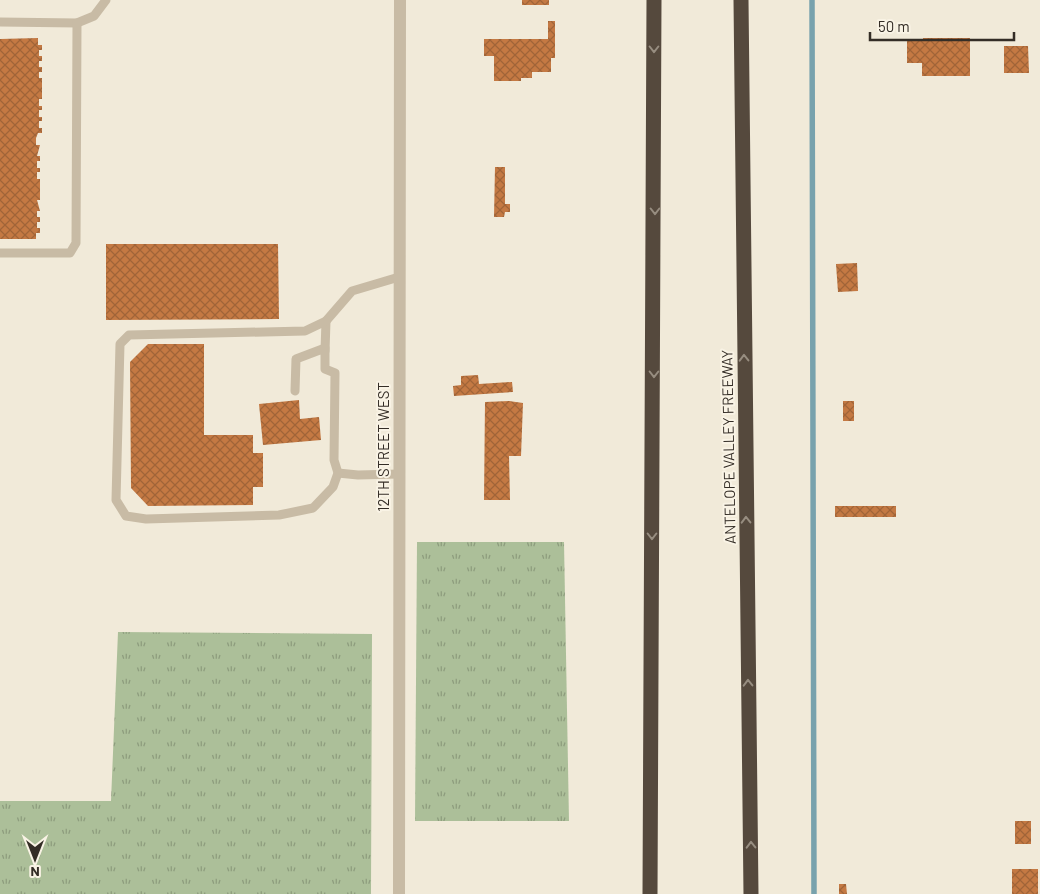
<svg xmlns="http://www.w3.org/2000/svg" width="1040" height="894" viewBox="0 0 1040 894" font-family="Barlow,sans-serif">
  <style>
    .grass { fill: url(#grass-tufts) }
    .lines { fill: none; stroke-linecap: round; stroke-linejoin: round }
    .stream { stroke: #78a2ad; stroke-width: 5.5 }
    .building { fill: url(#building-cross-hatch) }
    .service { stroke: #c8bba5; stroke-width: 9 }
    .minor { stroke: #c8bba5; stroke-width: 12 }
    .motorway { stroke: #55493d; stroke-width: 15 }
    .oneway { stroke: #978d80 }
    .labels { text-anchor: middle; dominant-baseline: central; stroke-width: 4; stroke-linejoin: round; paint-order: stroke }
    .street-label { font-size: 15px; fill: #342d26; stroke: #f9f3e5 }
  </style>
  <defs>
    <pattern id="grass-tufts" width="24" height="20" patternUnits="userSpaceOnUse" patternTransform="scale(1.25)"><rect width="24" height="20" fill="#acbf99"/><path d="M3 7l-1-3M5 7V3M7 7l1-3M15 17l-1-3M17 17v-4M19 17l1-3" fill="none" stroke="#8d9c7d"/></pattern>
    <pattern id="building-cross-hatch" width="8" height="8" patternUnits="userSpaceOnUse" patternTransform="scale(1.25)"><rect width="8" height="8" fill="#c47943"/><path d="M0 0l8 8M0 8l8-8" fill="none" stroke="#a06438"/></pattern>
  </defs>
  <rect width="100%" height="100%" fill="#f1ead9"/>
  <g class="grass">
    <path d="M417,542H564L569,821H415Z"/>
    <path d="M118,632L372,634L371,894H0V801H111Z"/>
  </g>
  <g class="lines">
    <path class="stream" d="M812,0L814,894"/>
  </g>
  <g class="building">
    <rect x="522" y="0" width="27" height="5"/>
    <path d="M548,21H555V58H551V72H532V78H521V81H494V56H484V39H548Z"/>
    <path d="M38,38V45H42V50H39V56H42V61H39V67H42V72H39V78H42V99H39V106H42V110H39V117H42V121H39V128H42V133H38L36,138V145H40L37,156H40V161H37V168H40V172H37V179H40V200H37L40,211H37V217H40V222H37V228H40V233H36V239H0V39Z"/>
    <path d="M923,38H970V76H922V63H907V41H923Z"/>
    <path d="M1004,46H1028L1029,73H1004Z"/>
    <path d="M495,167H505V204H510V212H505L504,217H494Z"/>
    <path d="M106,244H278L279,319L106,320Z"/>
    <path d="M857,263L858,291L838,292L836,264Z"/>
    <path d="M148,344H204V435H253V453H263V487H253V505L148,506L131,488L130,362Z"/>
    <path d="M478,375L479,384L512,382L513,392L454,396L453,386L461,385V376Z"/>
    <path d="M299,400L300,419L319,417L321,440L263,445L259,404Z"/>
    <path d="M509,401L523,403L521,456H509L510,500H484L485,402Z"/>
    <rect x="843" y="401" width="11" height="20"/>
    <rect x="835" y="506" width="61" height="11"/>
    <rect x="1015" y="821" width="16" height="23"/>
    <rect x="1012" y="869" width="26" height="25"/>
    <path d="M839,884H846L847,894H839Z"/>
  </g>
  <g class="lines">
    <g class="service">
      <path d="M0,22L77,23L94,16L106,0"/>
      <path d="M0,253H70L76,243L77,23"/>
      <path d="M325,351L326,321"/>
      <path d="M295,391L296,359L325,348V369L335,373L334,460L338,473L333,487L313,508L279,515L146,519L126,516L116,500L120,344L129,335L305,331L326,321L352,291L399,277"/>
      <path d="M338,473L358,475L399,474"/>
    </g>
    <path class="minor" d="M399,894L400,0"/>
    <g class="motorway">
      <path d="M741,0L751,894"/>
      <path d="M650,894L654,0"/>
    </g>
  </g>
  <defs><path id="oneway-chevron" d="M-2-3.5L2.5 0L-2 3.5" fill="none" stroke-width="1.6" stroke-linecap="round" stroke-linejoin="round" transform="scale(1.25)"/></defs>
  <g class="oneway">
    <use href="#oneway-chevron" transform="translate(654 49) rotate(90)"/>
    <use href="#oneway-chevron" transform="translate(655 211) rotate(90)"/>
    <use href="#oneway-chevron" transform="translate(744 358) rotate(-91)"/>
    <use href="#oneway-chevron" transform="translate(654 374) rotate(90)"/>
    <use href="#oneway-chevron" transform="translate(746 520) rotate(-91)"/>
    <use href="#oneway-chevron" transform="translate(652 536) rotate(90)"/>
    <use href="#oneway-chevron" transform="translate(748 683) rotate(-91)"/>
    <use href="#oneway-chevron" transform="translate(751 845) rotate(-91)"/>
  </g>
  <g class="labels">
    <g class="street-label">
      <text transform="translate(383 447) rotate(-90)">12TH STREET WEST</text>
      <text transform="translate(728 447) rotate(-91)">ANTELOPE VALLEY FREEWAY</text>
    </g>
  </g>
  <g transform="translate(35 859) rotate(180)" stroke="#f9f3e5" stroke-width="4" paint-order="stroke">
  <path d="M0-4L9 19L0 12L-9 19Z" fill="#342d26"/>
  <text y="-8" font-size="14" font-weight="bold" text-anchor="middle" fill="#342d26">N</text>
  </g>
  <path d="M870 32v8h144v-8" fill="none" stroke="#342d26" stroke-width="2.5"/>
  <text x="878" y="32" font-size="15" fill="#342d26" stroke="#f9f3e5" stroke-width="4" paint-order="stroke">50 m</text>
</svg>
